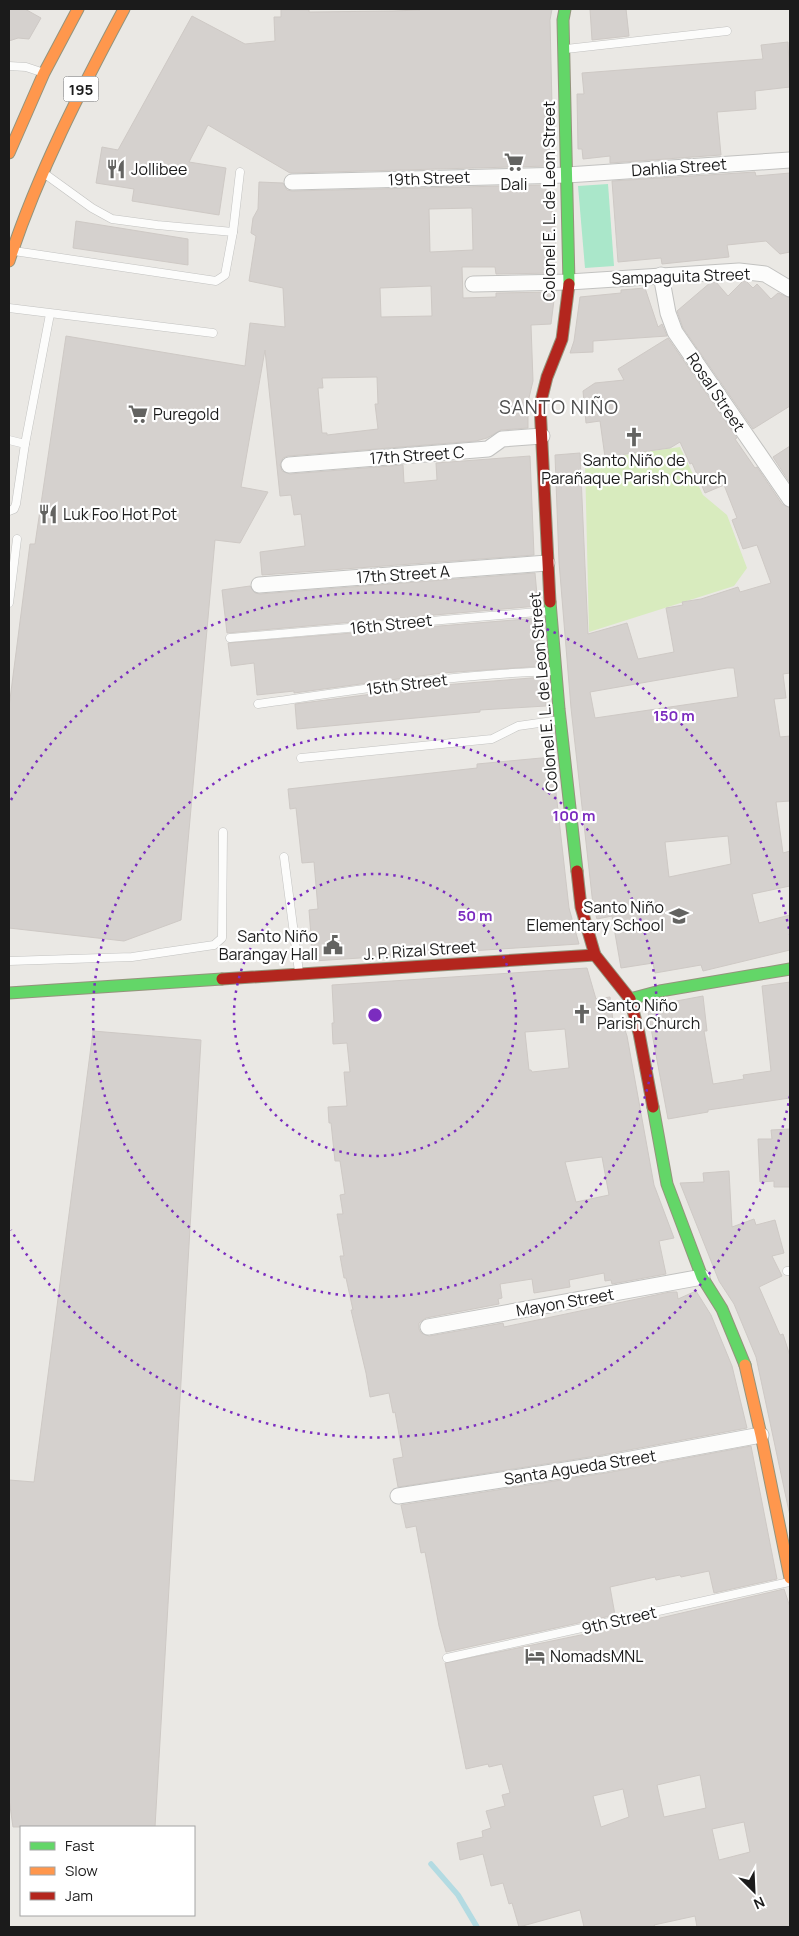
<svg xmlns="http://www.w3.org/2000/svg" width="799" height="1936" viewBox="0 0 799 1936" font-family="Manrope,sans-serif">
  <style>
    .grass { fill: #d8ebbe }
    .pitch { fill: #aae7ca }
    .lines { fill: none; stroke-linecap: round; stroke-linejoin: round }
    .stream { stroke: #b3dbe2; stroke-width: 5.5 }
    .building { fill: #d5d1ce; stroke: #cec9c5; fill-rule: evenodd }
    .lane-casing { stroke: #c2c2c0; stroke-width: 9 }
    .street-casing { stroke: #c2c2c0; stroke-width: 17 }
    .fast-casing { stroke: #94947c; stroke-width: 13 }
    .slow-casing { stroke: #94947c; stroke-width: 13 }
    .jam-casing { stroke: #94947c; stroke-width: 13 }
    .lane { stroke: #fcfcfb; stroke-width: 8 }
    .street { stroke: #fcfcfb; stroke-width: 15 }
    .fast { stroke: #63d668; stroke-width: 11 }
    .slow { stroke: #ff974d; stroke-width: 11 }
    .jam { stroke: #b3261e; stroke-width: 11 }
    .ring { fill: none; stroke: #7b2cbf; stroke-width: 2.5; stroke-dasharray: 2.5 5 }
    .labels { text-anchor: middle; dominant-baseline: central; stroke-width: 4.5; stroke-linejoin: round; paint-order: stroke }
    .shield { fill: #fff; stroke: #5f5f5f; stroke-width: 1 }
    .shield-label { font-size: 15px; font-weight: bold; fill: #1b1b1b }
    .street-label { font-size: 16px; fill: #1b1b1b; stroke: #fff }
    .poi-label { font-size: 16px; fill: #1b1b1b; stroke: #fff; text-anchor: start }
    .quarter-label { font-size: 19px; letter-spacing: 1px; fill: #4e4e4e; stroke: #fff }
    .centre { fill: #7b2cbf; stroke: #fff; stroke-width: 2.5 }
    .ring-label { font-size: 15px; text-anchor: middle; font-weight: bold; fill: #7b2cbf; stroke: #fff; stroke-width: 4.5; stroke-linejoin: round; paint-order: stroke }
  </style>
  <rect width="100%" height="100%" fill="#eae8e4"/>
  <path class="grass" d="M680,447L703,495L727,515L747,568L734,586L589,632L585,461Z"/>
  <path class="pitch" d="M608,184L614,266L585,268L578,186Z"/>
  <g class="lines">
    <path class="stream" d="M431,1864L458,1895L477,1927"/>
  </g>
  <g class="building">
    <path d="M9,9H25L41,18L29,39L18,38L9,41Z"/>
    <path d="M281,9H309V12L393,11L420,10V9H552L550,20L553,149H549V166L290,173L208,125L189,162L226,168L219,215L132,201L134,189L96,183L102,147L118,150L192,16L245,44L275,41L274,17H281Z"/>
    <path d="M590,9H626L629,36L592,40Z"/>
    <path d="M788,42L790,87L755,91L756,109L717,112L721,155L610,163V156L583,159L582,149H578L577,94H584L582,73L763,59L761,45Z"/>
    <path d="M755,172L756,176L790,173V252L780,254L766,241L727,245L729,257L662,264L661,258L618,262L612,181Z"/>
    <path d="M259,182L283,183L287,190L292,191L546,185V208H552V226L555,225L556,273L496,274L495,267H462L463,298L496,297V293L555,292L551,324L531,325L533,381L528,402V428L501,430L487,438L476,441L288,456L283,458L280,465L282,471L290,474L403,465L404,483L437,480L436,463L530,456L534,555L262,575L260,552L305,546L301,514L294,515L291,495L280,496L265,350L241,487L268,492L240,543L215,540L181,920L124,941L9,928V707L30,544H35L66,336L245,366L250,323L285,327L283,288L249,281L256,236L251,233L253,218L258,209ZM472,208L473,250L430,252L429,209ZM431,286L432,316L381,317L380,288ZM377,377L378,404H375L378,429L327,435V433H322L318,388H323L322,378Z"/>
    <path d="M76,221L188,239V265L73,248Z"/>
    <path d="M743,281H746L753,288L757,284L771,299L778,293L790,298V406L753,429L683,328L677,311L711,282H716L728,296Z"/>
    <path d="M645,288L658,327L662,324L667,336L593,341V352L570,353L574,341L580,297L621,293V290Z"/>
    <path d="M668,338L737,438L735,439L755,468L757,467L782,504L790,508V673L783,674L786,698L774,699L780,737L790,736V801L776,802L783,853L790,851V886L752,894L759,923L790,915V950L703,971L701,965L655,973L653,963L621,968L612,916L597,919L593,905L571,708L559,562L555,455L580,453L588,634L627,623L638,659L674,652L666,608L683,605L682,602L701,599L738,587L740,592L771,583L757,545L743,549L732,520L737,518L724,485L705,493L692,463L690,464L680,442L670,448L605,457L600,421L586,423L583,391L595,383L624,380L618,369ZM727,668H734L738,697L595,718L590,692ZM728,836L731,864L669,877L665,842Z"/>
    <path d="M790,446V483L773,457Z"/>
    <path d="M535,573L538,606L227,633L222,590L250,586L255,593L260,594Z"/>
    <path d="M539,618L543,666L442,673L294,693V691L257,695L254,663L231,666L228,643Z"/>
    <path d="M544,677L546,706L480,710V712L297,729L295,704L443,685Z"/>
    <path d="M552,757L569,908L579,944L313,961L309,910L318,909L314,862L302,863L296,808L290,809L288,789L477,768V764Z"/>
    <path d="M587,968L596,999L610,997L614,1028L624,1027L627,1036L654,1185L674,1238L659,1241L666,1274L612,1284L611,1280L605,1281L604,1273L569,1280L570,1287L534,1293L532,1279L500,1284L502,1298L498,1299L499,1304L426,1318L419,1323V1329L421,1333L429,1336L503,1323L504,1327L670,1292H677L678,1299L696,1291L711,1315L732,1366L747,1428L602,1455L398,1487L393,1459L403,1457L395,1412L393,1413L389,1393L370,1397L366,1373L351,1310H353L346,1278H344L340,1256H344L337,1214H343L340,1195L345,1194L340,1161H335L331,1123H329L328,1107L347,1106L344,1072H350L347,1043L333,1044L332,1023H334L332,985ZM565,1029L569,1068L532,1072L531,1070H529L525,1032ZM602,1157L609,1195L576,1202L565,1162Z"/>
    <path d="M790,982V1098L708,1110V1112L668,1119L648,1012L671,1002L703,996L707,1031H704L713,1084L744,1079L743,1075L771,1071L762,986Z"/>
    <path d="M93,1031L201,1040L155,1827H13L9,1799V1480L34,1482Z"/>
    <path d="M790,1129V1187H774V1181L760,1182L758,1139H772L771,1130Z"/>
    <path d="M729,1171L732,1227L754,1219L756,1225L775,1220L784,1253L772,1256L782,1276L759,1287L780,1335L783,1334L790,1356V1516L756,1357L734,1304L719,1281L680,1183L704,1182L703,1173Z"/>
    <path d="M751,1446L777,1579L714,1593L709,1571L681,1577L680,1575L656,1580L655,1577L610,1587L615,1615L446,1652L439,1626L425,1552L421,1553L416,1526L406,1528L401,1505L606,1473Z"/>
    <path d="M784,1589L790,1607V1927H697L695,1916L654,1925L655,1927H584L580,1910L519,1927L512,1903L509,1904L503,1883L491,1886L483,1854L460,1860L457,1843L483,1837L482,1831L491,1828L486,1811L505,1806L502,1795L510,1793L502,1764L489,1767L488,1764L466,1769L445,1663L639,1623ZM700,1775L706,1808L664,1817L657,1785ZM623,1789L629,1817L601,1827L593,1796ZM744,1822L750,1852L719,1860L712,1829Z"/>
  </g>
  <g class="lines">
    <defs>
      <g id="lane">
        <path d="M566,49L727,31"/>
        <path d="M9,66L26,67L41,72"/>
        <path d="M45,174L92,208L112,219L157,225L233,232"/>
        <path d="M14,251L216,281L225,275L233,232L240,172"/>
        <path d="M9,308L213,333"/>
        <path d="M9,440L25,444"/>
        <path d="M9,511L14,509L16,504L25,444L50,314"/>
        <path d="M9,603L17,539"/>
        <path d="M230,638L549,611"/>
        <path d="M258,704C356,690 455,674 554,671"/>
        <path d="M301,758L492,739L518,726L560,720"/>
        <path d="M284,857L299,972"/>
        <path d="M9,961L132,957L214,945L222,938L223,832"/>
        <path d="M787,1271H790"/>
        <path d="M447,1658L789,1582"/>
      </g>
      <g id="street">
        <path d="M292,182L567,175L790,160"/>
        <path d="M661,275L668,313L675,332L790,499"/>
        <path d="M473,284L569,282L739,271L765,274L790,289"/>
        <path d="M289,465L488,449L502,439L542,436"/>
        <path d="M259,585L547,563"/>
        <path d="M428,1327L702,1277"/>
        <path d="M398,1496L604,1464L761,1435"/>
      </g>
      <g id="fast">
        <path d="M565,9L563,20L569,284"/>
        <path d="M550,602L559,709L577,871"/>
        <path d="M9,993L222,979"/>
        <path d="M630,999L660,991L790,969"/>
        <path d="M653,1107L667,1184L702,1277L722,1309L745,1365"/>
      </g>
      <g id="slow">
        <path d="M9,153L44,73L78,9"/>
        <path d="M9,261C38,173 80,91 124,9"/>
        <path d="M745,1365L761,1435L790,1578"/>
      </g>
      <g id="jam">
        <path d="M550,602L540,405L547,377L562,339L569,284"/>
        <path d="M577,871L581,907L595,955L630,999L639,1033L653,1107"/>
        <path d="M222,979L595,955"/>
      </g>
    </defs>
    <use href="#lane" class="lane-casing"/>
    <use href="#street" class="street-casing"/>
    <use href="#fast" class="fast-casing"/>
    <use href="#slow" class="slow-casing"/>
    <use href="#jam" class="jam-casing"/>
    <use href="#lane" class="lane"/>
    <use href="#street" class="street"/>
    <use href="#fast" class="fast"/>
    <use href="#slow" class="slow"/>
    <use href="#jam" class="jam"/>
  </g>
  <g class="ring">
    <circle cx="375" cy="1015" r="141"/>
    <circle cx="375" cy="1015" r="282"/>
    <path d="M790 1096A423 423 0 0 1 11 1230M11 800A423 423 0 0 1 790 934"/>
  </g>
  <defs>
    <symbol id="supermarket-bare" viewBox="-9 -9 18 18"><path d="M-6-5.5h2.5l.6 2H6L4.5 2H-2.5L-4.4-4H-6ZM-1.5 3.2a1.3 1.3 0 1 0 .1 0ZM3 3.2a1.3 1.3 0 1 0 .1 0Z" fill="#636361" stroke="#fff" stroke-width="2.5" paint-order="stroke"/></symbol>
    <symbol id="restaurant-bare" viewBox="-9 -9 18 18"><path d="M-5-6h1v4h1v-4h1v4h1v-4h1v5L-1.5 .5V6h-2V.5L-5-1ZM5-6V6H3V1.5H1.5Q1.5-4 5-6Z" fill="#636361" stroke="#fff" stroke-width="2.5" paint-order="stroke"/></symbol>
    <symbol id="church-bare" viewBox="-9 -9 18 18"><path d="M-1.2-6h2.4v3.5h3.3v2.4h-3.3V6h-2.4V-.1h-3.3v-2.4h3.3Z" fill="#636361" stroke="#fff" stroke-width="2.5" paint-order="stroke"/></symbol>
    <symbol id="school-bare" viewBox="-9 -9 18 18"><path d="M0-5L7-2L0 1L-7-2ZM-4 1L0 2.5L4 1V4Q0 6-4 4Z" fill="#636361" stroke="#fff" stroke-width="2.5" paint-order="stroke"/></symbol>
    <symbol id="civic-bare" viewBox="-9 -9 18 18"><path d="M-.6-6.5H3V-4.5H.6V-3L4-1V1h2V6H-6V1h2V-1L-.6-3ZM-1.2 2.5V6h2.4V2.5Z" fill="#636361" stroke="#fff" stroke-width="2.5" paint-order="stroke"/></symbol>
    <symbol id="hotel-bare" viewBox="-9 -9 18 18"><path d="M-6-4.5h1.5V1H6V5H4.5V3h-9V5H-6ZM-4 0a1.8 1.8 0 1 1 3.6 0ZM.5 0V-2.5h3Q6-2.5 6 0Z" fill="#636361" stroke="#fff" stroke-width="2.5" paint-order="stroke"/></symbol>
  </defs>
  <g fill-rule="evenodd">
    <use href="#supermarket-bare" x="500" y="148" width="28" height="28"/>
    <use href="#restaurant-bare" x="102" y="155" width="28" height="28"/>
    <use href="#supermarket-bare" x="124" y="400" width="28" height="28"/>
    <use href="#church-bare" x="620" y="423" width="28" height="28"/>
    <use href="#restaurant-bare" x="34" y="500" width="28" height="28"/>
    <use href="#school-bare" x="665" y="902" width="28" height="28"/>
    <use href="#civic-bare" x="319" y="931" width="28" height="28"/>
    <use href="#church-bare" x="568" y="1000" width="28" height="28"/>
    <use href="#hotel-bare" x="521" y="1642" width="28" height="28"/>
  </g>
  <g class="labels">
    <rect class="shield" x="63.5" y="76.5" width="35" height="25" rx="4"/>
    <g class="shield-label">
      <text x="81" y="89">195</text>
    </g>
    <g class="street-label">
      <text transform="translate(679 167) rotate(-4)">Dahlia Street</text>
      <text transform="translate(429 178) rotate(-2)">19th Street</text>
      <text transform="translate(549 201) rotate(-90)">Colonel E. L. de Leon Street</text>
      <text transform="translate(681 276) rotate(-2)">Sampaguita Street</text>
      <text transform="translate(716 392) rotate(56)">Rosal Street</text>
      <text transform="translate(417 455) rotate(-4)">17th Street C</text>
      <text transform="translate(403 574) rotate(-4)">17th Street A</text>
      <text transform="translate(391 624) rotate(-6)">16th Street</text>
      <text transform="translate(407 684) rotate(-7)">15th Street</text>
      <text transform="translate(543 692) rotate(-95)">Colonel E. L. de Leon Street</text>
      <text transform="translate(420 950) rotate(-4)">J. P. Rizal Street</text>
      <text transform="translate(565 1302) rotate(-10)">Mayon Street</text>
      <text transform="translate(580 1467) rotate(-9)">Santa Agueda Street</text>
      <text transform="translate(619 1620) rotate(-13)">9th Street</text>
    </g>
    <g class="poi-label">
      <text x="131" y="169">Jollibee</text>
      <text x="514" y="184" text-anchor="middle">Dali</text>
      <text x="153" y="414">Puregold</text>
      <text x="634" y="460" text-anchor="middle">Santo Niño de<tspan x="634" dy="18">Parañaque Parish Church</tspan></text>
      <text x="63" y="514">Luk Foo Hot Pot</text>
      <text x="664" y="907" text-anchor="end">Santo Niño<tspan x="664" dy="18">Elementary School</tspan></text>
      <text x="318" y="936" text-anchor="end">Santo Niño<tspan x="318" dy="18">Barangay Hall</tspan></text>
      <text x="597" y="1005">Santo Niño<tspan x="597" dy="18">Parish Church</tspan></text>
      <text x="550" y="1656">NomadsMNL</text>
    </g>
    <g class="quarter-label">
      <text x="559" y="407">SANTO NIÑO</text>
    </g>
  </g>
  <circle cx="375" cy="1015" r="8" class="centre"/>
  <g class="ring-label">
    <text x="674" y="721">150 m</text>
    <text x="574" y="821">100 m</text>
    <text x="475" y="921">50 m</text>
  </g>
  <rect width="799" height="1936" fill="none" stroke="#1b1b1b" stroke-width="20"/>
  <rect x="20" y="1826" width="175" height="90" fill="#ffffff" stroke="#a4a4a4"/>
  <rect x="30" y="1842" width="25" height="8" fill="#63d668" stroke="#a4a4a4"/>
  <text x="65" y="1851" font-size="15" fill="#1b1b1b">Fast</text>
  <rect x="30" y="1867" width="25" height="8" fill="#ff974d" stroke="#a4a4a4"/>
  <text x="65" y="1876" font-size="15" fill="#1b1b1b">Slow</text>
  <rect x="30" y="1892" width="25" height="8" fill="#b3261e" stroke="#a4a4a4"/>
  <text x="65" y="1901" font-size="15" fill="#1b1b1b">Jam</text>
  <g transform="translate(754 1891) rotate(156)" stroke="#ffffff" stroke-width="4" paint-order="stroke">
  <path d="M0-4L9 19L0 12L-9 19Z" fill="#1b1b1b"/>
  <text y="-8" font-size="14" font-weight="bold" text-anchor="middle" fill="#1b1b1b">N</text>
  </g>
</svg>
